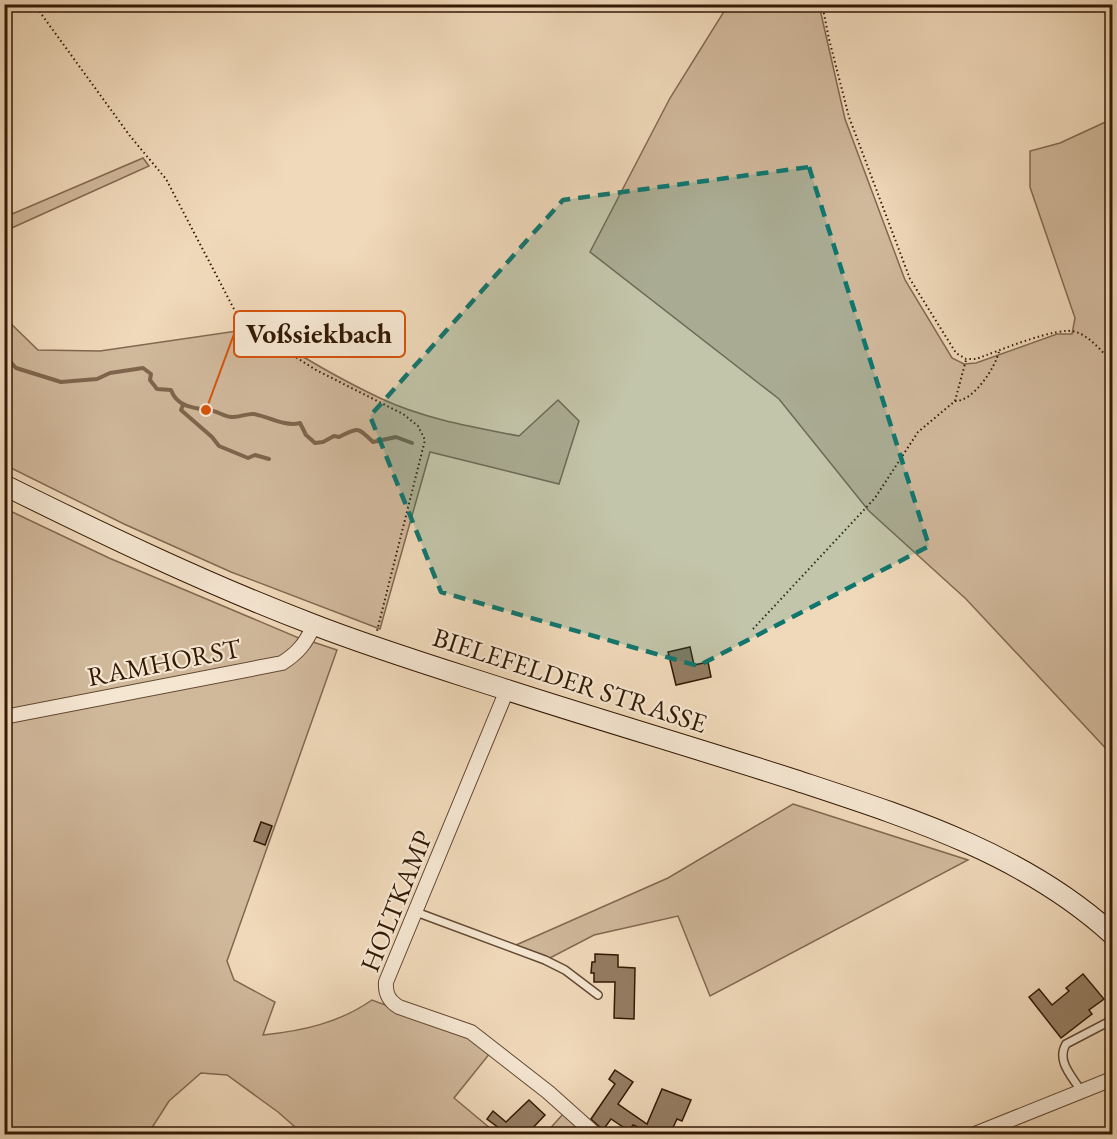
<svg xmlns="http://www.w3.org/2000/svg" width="1117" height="1139" viewBox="0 0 1117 1139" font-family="'EB Garamond',serif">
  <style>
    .green { fill: #d0b89b; stroke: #826850; stroke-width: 1.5 }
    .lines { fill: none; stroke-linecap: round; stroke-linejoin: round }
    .stream { stroke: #7e654c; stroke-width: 4 }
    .building { fill: #957d63; stroke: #331904; stroke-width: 1.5 }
    .lane-casing { stroke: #624932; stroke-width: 10 }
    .street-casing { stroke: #624932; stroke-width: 16 }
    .secondary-casing { stroke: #331904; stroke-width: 22 }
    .path { stroke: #331904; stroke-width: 2; stroke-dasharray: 1.5 3; stroke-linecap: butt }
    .lane { stroke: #f5e6d2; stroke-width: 7 }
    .street { stroke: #f5e6d2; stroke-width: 14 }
    .secondary { stroke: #f5e6d2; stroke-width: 20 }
    .marked { fill: #0f766e; fill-opacity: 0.2; stroke: #0f766e; stroke-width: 4.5; stroke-dasharray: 12 8; stroke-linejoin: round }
    .labels { text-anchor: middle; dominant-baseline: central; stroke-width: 4.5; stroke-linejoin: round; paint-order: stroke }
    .street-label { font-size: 27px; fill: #331904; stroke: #f5e6d2 }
    .leader { fill: none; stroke: #d6530b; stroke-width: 2 }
    .callout-dot { fill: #d6530b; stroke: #f5e6d2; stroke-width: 2 }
    .callout { fill: #f5e6d2; stroke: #d6530b; stroke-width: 2 }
    .callout-label { font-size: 28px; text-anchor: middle; font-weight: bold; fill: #331904 }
  </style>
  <rect width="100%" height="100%" fill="#f0d9ba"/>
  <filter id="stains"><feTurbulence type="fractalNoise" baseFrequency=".00333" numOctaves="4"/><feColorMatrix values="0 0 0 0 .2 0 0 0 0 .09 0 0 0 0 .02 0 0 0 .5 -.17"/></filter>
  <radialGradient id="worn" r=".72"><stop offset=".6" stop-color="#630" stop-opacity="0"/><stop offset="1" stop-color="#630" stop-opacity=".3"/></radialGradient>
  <g class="green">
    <path d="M728,5H819L845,119L905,280L952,358L964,364L976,363L1057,334H1072L1075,318L1030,187V151L1060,143L1112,119V755L966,599L869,511L779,399L590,252L670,98Z"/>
    <path d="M143,158L149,166L5,231V217Z"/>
    <path d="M4,317L38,350L100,351L257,328C297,354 339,379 382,399C425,419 473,427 519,436L558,400L579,421L559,484L430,452L380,629L231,572L124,524L5,465Z"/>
    <path d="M4,508L109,558L299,638L291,651L281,657L5,712Z"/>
    <path d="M313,642L337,650L227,961L234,980L275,1002L263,1035C302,1031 339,1023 372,1000L469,1036L491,1052L454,1098L497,1134H303L278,1112L227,1075L201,1073L169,1101L148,1134H5V721L301,656Z"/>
    <path d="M793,804L968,860L710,996L678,916L594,935L550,958L516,945L668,878Z"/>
    <path d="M564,1113L589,1134H545Z"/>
  </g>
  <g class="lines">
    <g class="stream">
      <path d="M4,355L16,368L61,382L97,379L110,373L143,368L151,374L150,380L157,389L171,390C177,407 194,408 209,410C217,411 223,416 231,417C239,418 247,413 254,414C269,417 285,427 300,423L306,435L315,443L323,442L334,436L339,437C360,426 358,428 373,442L396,437L412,443"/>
      <path d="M183,405L181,410L212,437L219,446L248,458L255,455L269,459"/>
    </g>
  </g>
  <g class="building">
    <path d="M690,647L694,665L708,662L711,677L676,685L668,652Z"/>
    <path d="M261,822L272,826L265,845L254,841Z"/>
    <path d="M595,954L618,955V967L635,968L634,1019L614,1018L615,982H594V973H591L592,962H595Z"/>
    <path d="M1083,974L1104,999L1089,1010L1092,1014L1061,1038L1029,997L1039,989L1052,1005L1069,991L1066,988Z"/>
    <path d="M615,1070L633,1082L618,1104L647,1124L662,1089L691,1100L682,1121L677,1119L670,1134H654L633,1125L629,1131L611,1119L603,1130L591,1119L615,1084L609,1079Z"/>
    <path d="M529,1100L545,1115L527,1134H507L487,1119L493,1111L506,1122Z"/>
  </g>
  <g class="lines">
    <defs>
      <g id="lane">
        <path d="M416,912L545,960L565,970L598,995"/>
        <path d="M1081,1091C1072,1076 1056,1061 1066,1044L1112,1020"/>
      </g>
      <g id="street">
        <path d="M507,690L386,982C385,994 389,1001 399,1007L471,1032L548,1092L595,1134"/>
        <path d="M4,717L282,663C298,653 306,643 314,625"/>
        <path d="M975,1134L1112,1079"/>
      </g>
      <path id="secondary" d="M4,485C105,535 207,584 312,624C376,649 442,669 507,690C603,721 699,749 795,780C907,817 1023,853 1112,934"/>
    </defs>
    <use href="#lane" class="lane-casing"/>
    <use href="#street" class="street-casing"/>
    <use href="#secondary" class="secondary-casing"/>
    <g class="path">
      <path d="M34,4L130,136L166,179L235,311L256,332L316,370L403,414L418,426L425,440L377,631"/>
      <path d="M822,4L829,39L849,117L910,279L956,353L966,359H976C996,352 1059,325 1076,332C1091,337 1101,351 1112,362"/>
      <path d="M955,401C973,402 996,367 999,351"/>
      <path d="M753,629L875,498L918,432L955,401L966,360"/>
    </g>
    <use href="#lane" class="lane"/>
    <use href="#street" class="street"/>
    <use href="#secondary" class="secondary"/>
  </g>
  <path class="marked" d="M809,167L929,546L698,666L441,592L370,416L563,200Z"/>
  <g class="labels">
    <g class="street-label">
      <text transform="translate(164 662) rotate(-11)">RAMHORST</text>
      <text transform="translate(570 680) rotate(18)">BIELEFELDER STRASSE</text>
      <text transform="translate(396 901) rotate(-68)">HOLTKAMP</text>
    </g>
  </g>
  <path class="leader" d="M206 410L234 334"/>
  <circle class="callout-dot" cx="206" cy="410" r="6"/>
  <rect class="callout" x="234" y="311" width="171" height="46" rx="6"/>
  <g class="callout-label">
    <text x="319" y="343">Voßsiekbach</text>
  </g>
  <rect width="1117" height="1139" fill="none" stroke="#f0d9ba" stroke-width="24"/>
  <rect x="6" y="6" width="1105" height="1127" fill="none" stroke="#331904" stroke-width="3"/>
  <rect x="12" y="12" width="1093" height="1115" fill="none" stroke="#331904" stroke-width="1.5"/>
  <rect width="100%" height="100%" filter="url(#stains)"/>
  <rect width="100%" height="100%" fill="url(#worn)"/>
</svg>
